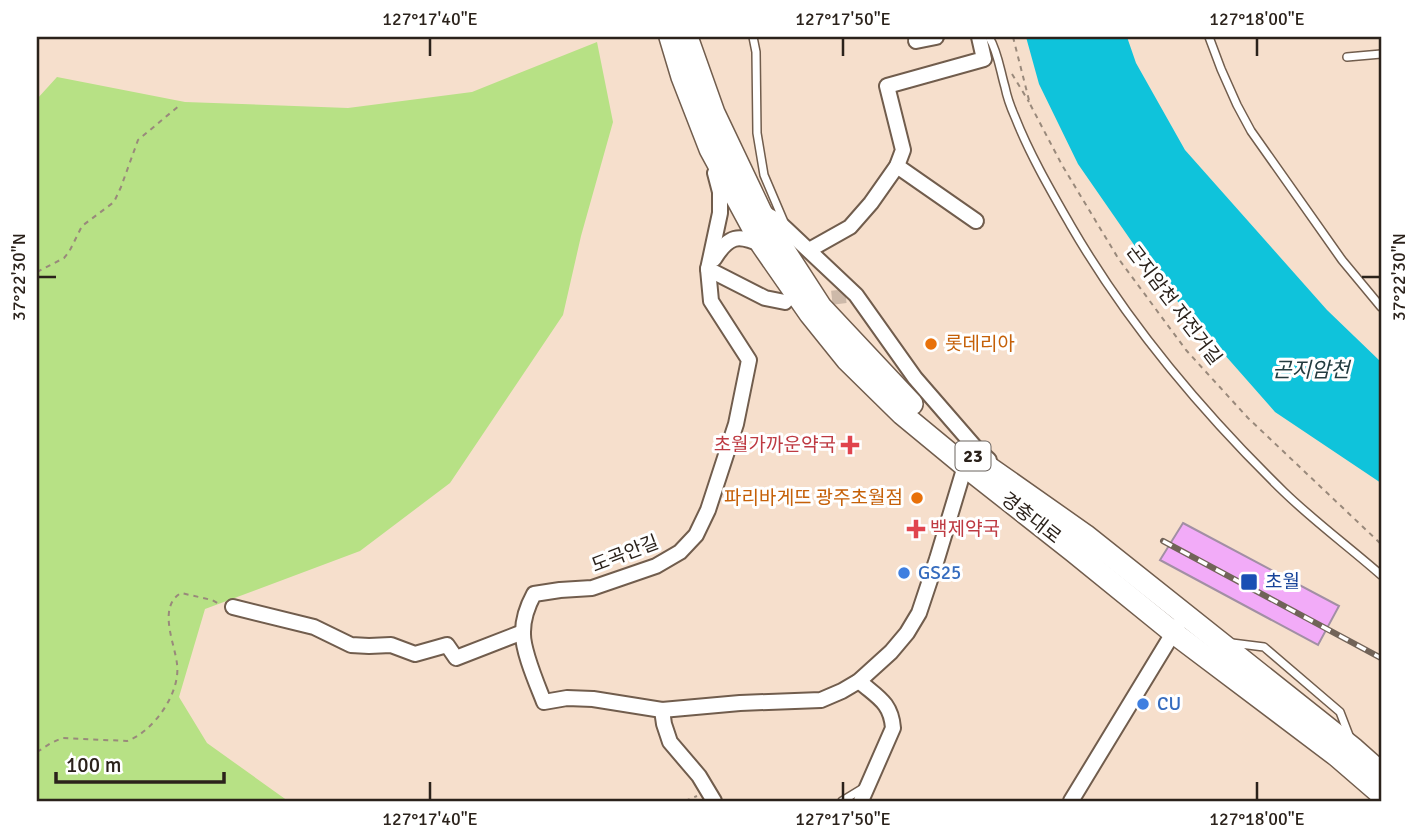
<svg xmlns="http://www.w3.org/2000/svg" width="1418" height="838" viewBox="0 0 1418 838" font-family="Signika,'Noto Sans KR',sans-serif">
  <style>
    .green { fill: #b7e185 }
    .water { fill: #0fc3db }
    .building { fill: #f2abf8; stroke: #a28fa4; stroke-width: 2 }
    .lines { fill: none; stroke-linecap: round; stroke-linejoin: round }
    .street-tunnel { stroke: #cdb9a9; stroke-width: 14; stroke-dasharray: 14 7; stroke-linecap: butt }
    .lane-casing { stroke: #715d4d; stroke-width: 10 }
    .street-casing { stroke: #715d4d; stroke-width: 18 }
    .primary-casing { stroke: #715d4d; stroke-width: 24 }
    .path { stroke: #99897b; stroke-width: 2; stroke-dasharray: 5 5; stroke-linecap: butt }
    .lane { stroke: #fff; stroke-width: 7 }
    .street { stroke: #fff; stroke-width: 14 }
    .primary { stroke: #fff; stroke-width: 21 }
    .rail-casing { stroke: #716358; stroke-width: 6 }
    .rail { stroke: #fff; stroke-width: 3.5; stroke-dasharray: 10; stroke-linecap: butt }
    .ticks { fill: none; stroke: #2b221b; stroke-width: 2.5 }
    .food-dot { fill: #e8710a; stroke: #fff; stroke-width: 2.5 }
    .health-dot { fill: #e0444e; stroke: #fff; stroke-width: 2.5 }
    .shop-dot { fill: #3f7fe0; stroke: #fff; stroke-width: 2.5 }
    .transit-dot { fill: #1a4fb4; stroke: #fff; stroke-width: 2.5 }
    .labels { text-anchor: middle; dominant-baseline: central; stroke-width: 6; stroke-linejoin: round; paint-order: stroke }
    .shield { fill: #fff; stroke: #6b645f; stroke-width: 2 }
    .shield-label { font-size: 18px; font-weight: bold; fill: #2b221b }
    .street-label { font-size: 19px; fill: #2b221b; stroke: #fff }
    .food-label { font-size: 19px; fill: #c56008; stroke: #fff; text-anchor: start }
    .health-label { font-size: 19px; fill: #be3a42; stroke: #fff; text-anchor: end }
    .shop-label { font-size: 19px; fill: #366cbe; stroke: #fff; text-anchor: start }
    .transit-label { font-size: 19px; fill: #164399; stroke: #fff; text-anchor: start }
    .water-label { font-size: 21px; font-style: italic; fill: #233c40; stroke: #fff }
    .neatline { fill: none; stroke: #2b221b; stroke-width: 2.5 }
    .ticks-label { font-size: 18px; text-anchor: middle; fill: #2b221b }
  </style>
  <rect width="100%" height="100%" fill="#f6dfcc"/>
  <path class="green" d="M597,42L613,122L581,236L563,315L450,483L360,551L205,609L179,697L207,743L288,801H37V99L57,77L185,102L348,108L472,92Z"/>
  <path class="water" d="M1026,37H1127L1136,63L1185,150L1327,310L1381,362V483L1275,412L1157,278L1078,164L1039,84Z"/>
  <path class="building" d="M1183,523L1339,606L1318,645L1160,560Z"/>
  <g class="lines">
    <path class="street-tunnel" d="M811,300L856,295"/>
    <defs>
      <g id="lane">
        <path d="M753,37L756,52L757,133L764,175L784,222"/>
        <path d="M989,37C998,52 1000,70 1005,87C1007,97 1011,108 1015,117C1030,155 1051,191 1071,226C1128,324 1203,413 1284,492C1314,521 1349,547 1381,575"/>
        <path d="M1209,37L1221,69L1237,105L1251,131L1342,260L1381,307"/>
        <path d="M1347,57L1381,54"/>
        <path d="M1232,643L1264,647L1340,712L1350,738"/>
        <path d="M842,801L865,787"/>
      </g>
      <g id="street">
        <path d="M916,41L936,37"/>
        <path d="M897,166L976,221"/>
        <path d="M766,214L775,219L787,230L856,295L915,378L974,446L989,460"/>
        <path d="M809,250L850,227L871,203L897,166L903,150L887,86L984,59L979,37"/>
        <path d="M714,259C729,235 738,234 762,245"/>
        <path d="M708,269L765,298L785,302"/>
        <path d="M233,607L314,627L351,645L369,646L391,645L415,654L447,645L456,658L523,632"/>
        <path d="M859,681C877,697 891,702 893,728L861,801"/>
        <path d="M662,710L740,703L821,700L842,691L859,681L891,652L907,633L919,613L937,559L965,466"/>
        <path d="M714,801L699,776L670,742L664,724L662,710L593,699L567,698L544,702C537,684 522,650 523,632C523,619 528,605 534,594L560,590L592,588L656,566L680,552L696,535L708,510L736,424L749,360L711,301L708,269L720,213V192L715,173"/>
        <path d="M1071,801L1178,625"/>
      </g>
      <g id="primary">
        <path d="M670,37L682,77L710,149L762,245L810,314L847,360L902,414L965,466L1073,551L1174,633L1337,756L1381,794"/>
        <path d="M687,37L714,113L761,212L786,253L821,307L912,404"/>
        <path d="M974,457L1085,535L1354,749L1381,773"/>
      </g>
    </defs>
    <use href="#lane" class="lane-casing"/>
    <use href="#street" class="street-casing"/>
    <use href="#primary" class="primary-casing"/>
    <g class="path">
      <path d="M1013,37L1030,104L1062,165L1118,258L1186,350L1248,418L1381,544"/>
      <path d="M1012,74L1029,102"/>
      <path d="M37,272L64,258L69,252L82,226L114,202L121,187L138,140L180,105"/>
      <path d="M37,752L51,743L62,738L127,741C153,732 181,693 177,664C175,644 157,607 181,593L212,600L219,604"/>
      <path d="M685,801L697,796"/>
    </g>
    <use href="#lane" class="lane"/>
    <use href="#street" class="street"/>
    <use href="#primary" class="primary"/>
    <defs>
      <path id="rail" d="M1163,541L1381,658"/>
    </defs>
    <use href="#rail" class="rail-casing"/>
    <use href="#rail" class="rail"/>
  </g>
  <path class="ticks" d="M430,38V56M843,38V56M1257,38V56M38,277H56M1362,277H1380M430,782V800M843,782V800M1257,782V800"/>
  <g class="food-dot">
    <circle cx="931" cy="344" r="7"/>
    <circle cx="917" cy="498" r="7"/>
  </g>
  <g class="health-dot">
    <path d="M846.5 434.5h7v7h7v7h-7v7h-7v-7h-7v-7h7z"/>
    <path d="M912.5 518.5h7v7h7v7h-7v7h-7v-7h-7v-7h7z"/>
  </g>
  <g class="shop-dot">
    <circle cx="904" cy="573" r="7"/>
    <circle cx="1143" cy="704" r="7"/>
  </g>
  <rect class="transit-dot" x="1240" y="573" width="18" height="18" rx="3.5"/>
  <g class="labels">
    <rect class="shield" x="955.5" y="441.5" width="35" height="29" rx="5"/>
    <g class="shield-label">
      <text x="973" y="456">23</text>
    </g>
    <g class="street-label">
      <text transform="translate(1174 305) rotate(53)">곤지암천 자전거길</text>
      <text transform="translate(1031 518) rotate(38)">경충대로</text>
      <text transform="translate(625 554) rotate(-21)">도곡안길</text>
    </g>
    <g class="food-label">
      <text x="945" y="344">롯데리아</text>
      <text x="903" y="498" text-anchor="end">파리바게뜨 광주초월점</text>
    </g>
    <g class="health-label">
      <text x="836" y="445">초월가까운약국</text>
      <text x="930" y="529" text-anchor="start">백제약국</text>
    </g>
    <g class="shop-label">
      <text x="918" y="573">GS25</text>
      <text x="1157" y="704">CU</text>
    </g>
    <g class="transit-label">
      <text x="1265" y="582">초월</text>
    </g>
    <g class="water-label">
      <text x="1311" y="370">곤지암천</text>
    </g>
  </g>
  <rect width="1418" height="838" fill="none" stroke="#ffffff" stroke-width="77"/>
  <path d="M56 772v10h168v-10" fill="none" stroke="#2b221b" stroke-width="3.5"/>
  <text x="66" y="772" font-size="21" fill="#2b221b" stroke="#ffffff" stroke-width="5" paint-order="stroke">100 m</text>
  <rect x="38" y="38" width="1342" height="762" class="neatline"/>
  <g class="ticks-label">
    <text x="430" y="25">127°17'40"E</text>
    <text x="843" y="25">127°17'50"E</text>
    <text x="1257" y="25">127°18'00"E</text>
    <text transform="translate(19 277) rotate(-90)" y="6">37°22'30"N</text>
    <text transform="translate(1399 277) rotate(-90)" y="6">37°22'30"N</text>
    <text x="430" y="825">127°17'40"E</text>
    <text x="843" y="825">127°17'50"E</text>
    <text x="1257" y="825">127°18'00"E</text>
  </g>
</svg>
